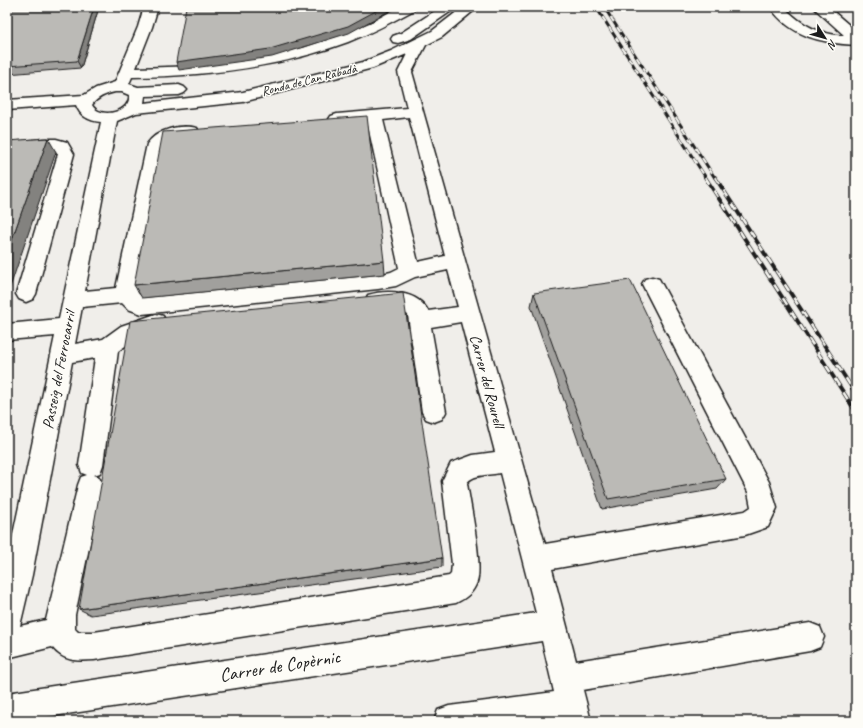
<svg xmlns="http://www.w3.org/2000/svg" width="863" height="728" viewBox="0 0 863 728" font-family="Caveat,sans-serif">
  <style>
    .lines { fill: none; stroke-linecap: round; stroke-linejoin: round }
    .minor-casing { stroke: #1c1c1c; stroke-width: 3 }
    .path { stroke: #1c1c1c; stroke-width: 1.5; stroke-dasharray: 2 2; stroke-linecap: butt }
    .minor { fill: #fdfcf7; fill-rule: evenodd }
    .rail-far1-casing { stroke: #1c1c1c; stroke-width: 3 }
    .rail-casing { stroke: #1c1c1c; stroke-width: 4 }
    .rail-far1 { stroke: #fdfcf7; stroke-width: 2; stroke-dasharray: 6; stroke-linecap: butt }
    .rail { stroke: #fdfcf7; stroke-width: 2.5; stroke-dasharray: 8; stroke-linecap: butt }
    .wall { fill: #a1a09d; stroke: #1c1c1c }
    .shaded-wall { fill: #83827f; stroke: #1c1c1c }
    .building { fill: #bbbab6; stroke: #1c1c1c }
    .labels { text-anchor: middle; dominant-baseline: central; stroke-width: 3; stroke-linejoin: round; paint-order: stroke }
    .far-street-label { font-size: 13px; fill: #1c1c1c; stroke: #fdfcf7 }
    .street-label { font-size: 16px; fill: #1c1c1c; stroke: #fdfcf7 }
    .near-street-label { font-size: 19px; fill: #1c1c1c; stroke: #fdfcf7 }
  </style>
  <rect width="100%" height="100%" fill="#f0eeea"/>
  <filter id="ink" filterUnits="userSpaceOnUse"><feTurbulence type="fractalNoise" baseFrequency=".025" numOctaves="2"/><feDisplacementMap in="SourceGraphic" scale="8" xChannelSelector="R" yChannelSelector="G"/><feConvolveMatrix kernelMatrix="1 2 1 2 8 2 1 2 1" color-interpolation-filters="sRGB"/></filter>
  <g filter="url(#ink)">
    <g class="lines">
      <defs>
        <g id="minor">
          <path d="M144,7H158L152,27L136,68L199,66L272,55L303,48L338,36L372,22L399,7H416L414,10C392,22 371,33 348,42C279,68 205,76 132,77L129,84L138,87L179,85L184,87L187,90L184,93L179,95L145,96L144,103L243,92L363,62L391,51L432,31L463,7H478L442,37L426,45L412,72L545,544L745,511L751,507L748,492L642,284L645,279L652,277L659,279L769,482L777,508L768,527L745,535L552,569L576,661L810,623L820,627L824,637L820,647L810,651L583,690L591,721H434L438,710L449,706L554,692L542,641L21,721H7V693L536,613L500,473C491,475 472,474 467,483C470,504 483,564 477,582C473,593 466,598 456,603L94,660C77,661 64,662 52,647L7,658V563L55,336L7,340V324L59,319L101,122C89,121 80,116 76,105L7,110V100L84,95L96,88L115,82L138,27ZM407,54L398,72L407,108L337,114L331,116L329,119L331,122L337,124L367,121L399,268L391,272L378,275L144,298C139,295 137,293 136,288L163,145C173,136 185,139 197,136L199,132L197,128C180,124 157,129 147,144L116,288L85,291L117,121L136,113L243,102L373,68ZM115,92H122L129,95C132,112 100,120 92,105C97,97 106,94 115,92ZM409,117L445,256L418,262L383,120ZM448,270L458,307L428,311C418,291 387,289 368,295L365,301L368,307C382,311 395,305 408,315L422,412L426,419L434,422L442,419L446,412L431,327L461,322L495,452L473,455L451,463L442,481L452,564L451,574L449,576L94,632H78L75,629V615L102,485L99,477L94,475L100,473L103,465L118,351L137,338L163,328L166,322L163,316L156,314L121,326L103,339L75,344L82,307L122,303L128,309L142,314L378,289L396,286L415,277ZM95,358L79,465L82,473L87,475L81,477L78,485L46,620L20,626L32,575L72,362Z"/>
          <path d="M441,7H457L411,39L398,43L393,42L391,39L393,36L401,33Z"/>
          <path d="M770,7H784C802,26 820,34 845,36L813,7H828L856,31V45C822,43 791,37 770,7Z"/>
          <path d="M43,139H56L67,142L74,154L36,294L33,299L26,302L19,299L16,294L58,154L55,150L50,149L7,153V143Z"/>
        </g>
      </defs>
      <use href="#minor" class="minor-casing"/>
      <path class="path" d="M851,7L856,12"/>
      <use href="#minor" class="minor"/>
      <defs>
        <g id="rail-far1">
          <path d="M596,7L706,178"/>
          <path d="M604,7L715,178"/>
        </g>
        <g id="rail">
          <path d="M705,177L856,412"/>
          <path d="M715,177L856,394"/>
        </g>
      </defs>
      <use href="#rail-far1" class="rail-far1-casing"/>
      <use href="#rail" class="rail-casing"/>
      <use href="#rail-far1" class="rail-far1"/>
      <use href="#rail" class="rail"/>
    </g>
    <g class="wall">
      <path d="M7,7H99L81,68L7,74Z"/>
      <path d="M384,261L385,274L142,298L134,285Z"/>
      <path d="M534,293L726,479L717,489L602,509L531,306Z"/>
      <path d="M442,558V567L91,615L79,609Z"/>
    </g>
    <g class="shaded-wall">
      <path d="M94,7H99L81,68L77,61Z"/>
      <path d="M383,7H396L349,33L272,57L179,70L176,62Z"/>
      <path d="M48,138L56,152L7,296V253Z"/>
    </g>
    <g class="building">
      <path d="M7,7H94L77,61L7,66Z"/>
      <path d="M186,7H383L348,26L270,49L176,62Z"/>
      <path d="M367,116L384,261L134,285L163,132Z"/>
      <path d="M48,138L7,253V141Z"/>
      <path d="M630,280L726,479L608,499L534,293Z"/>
      <path d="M403,293L442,558L79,609L130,321Z"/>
    </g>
  </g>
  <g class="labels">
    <g class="far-street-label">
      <text transform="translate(309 80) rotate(-14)">Ronda de Can Rabadà</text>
    </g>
    <g class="street-label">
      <text transform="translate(59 370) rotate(-79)">Passeig del Ferrocarril</text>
      <text transform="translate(487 381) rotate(75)">Carrer del Rourell</text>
    </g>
    <g class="near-street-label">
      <text transform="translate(280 666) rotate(-9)">Carrer de Copèrnic</text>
    </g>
  </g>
  <rect width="863" height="728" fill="none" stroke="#fdfcf7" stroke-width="24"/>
  <rect x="12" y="12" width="839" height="704" fill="none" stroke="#1c1c1c" stroke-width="1.5" filter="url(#ink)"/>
  <g transform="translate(825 38) rotate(127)" stroke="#fdfcf7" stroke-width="3" paint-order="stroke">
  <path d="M0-3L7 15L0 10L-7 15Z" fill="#1c1c1c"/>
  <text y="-6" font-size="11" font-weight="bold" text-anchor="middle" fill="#1c1c1c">N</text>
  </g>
</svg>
